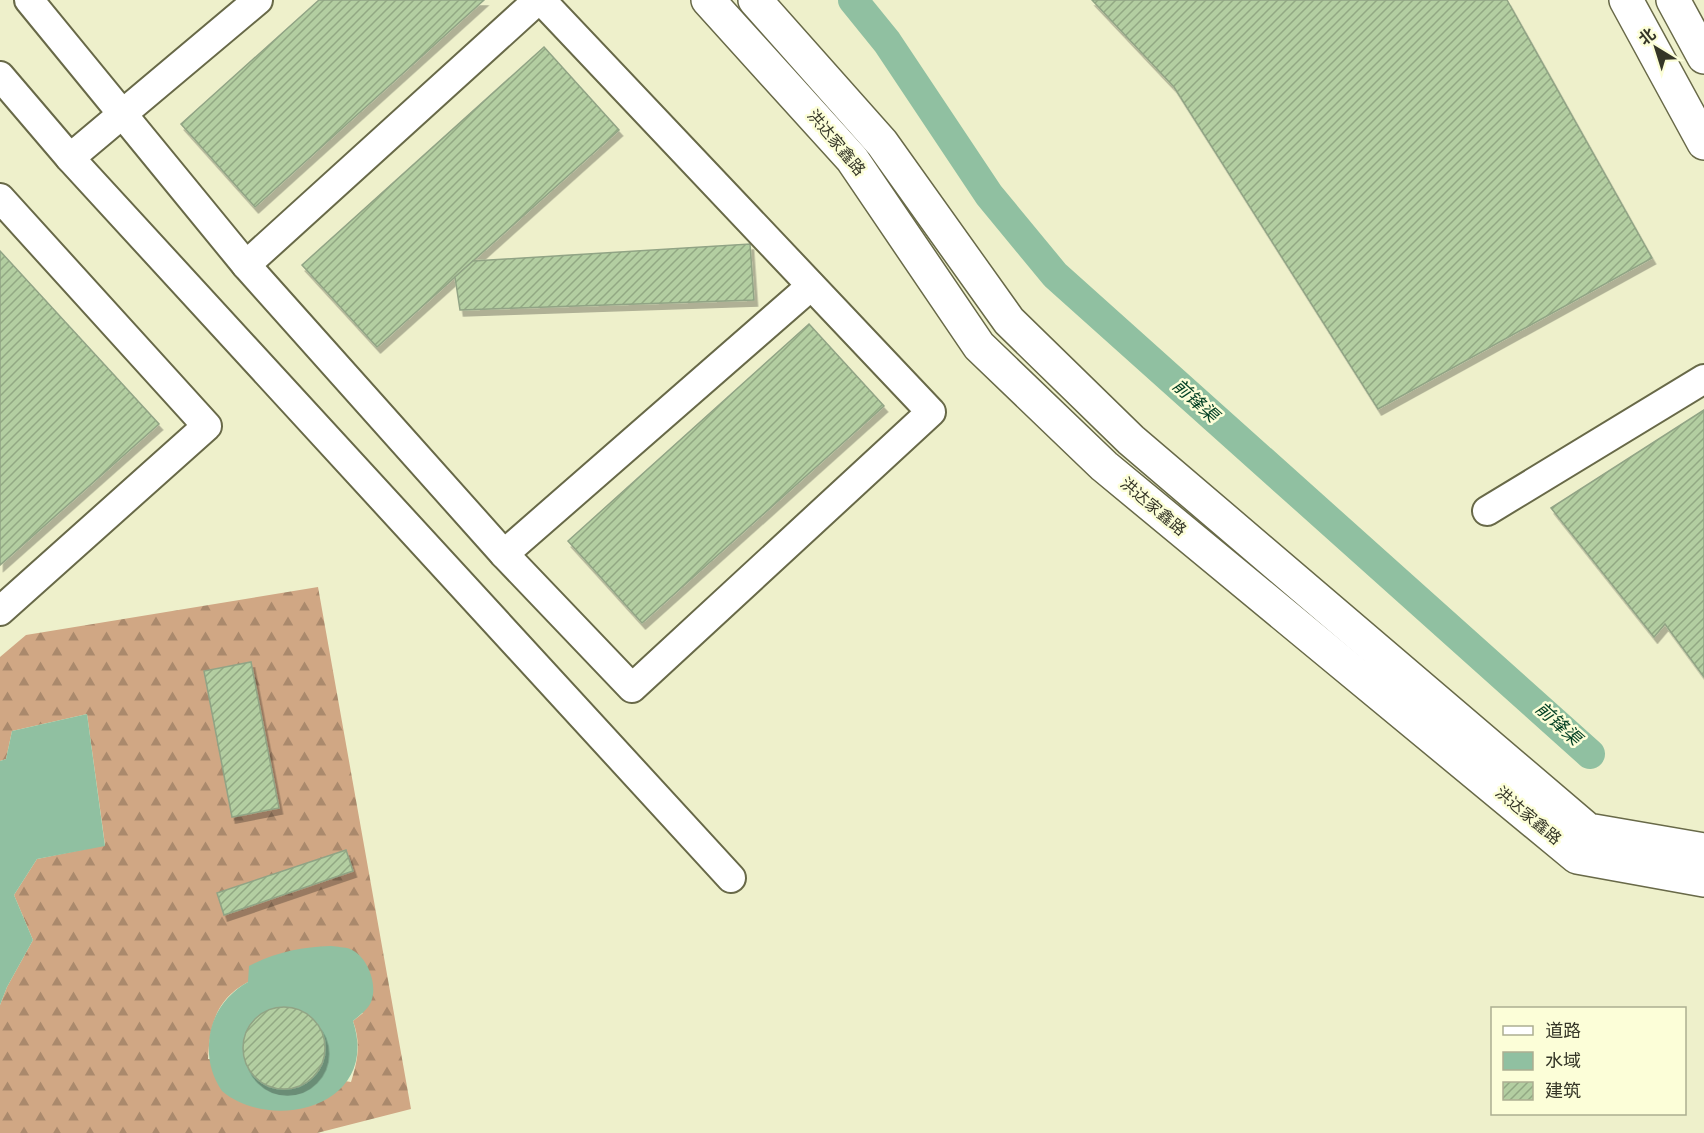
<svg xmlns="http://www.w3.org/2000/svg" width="1704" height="1133" viewBox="0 0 1704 1133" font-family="'Source Sans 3','Noto Sans SC',sans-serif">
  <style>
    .forest { fill: url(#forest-firs); fill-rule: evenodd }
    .water { fill: #90c0a1 }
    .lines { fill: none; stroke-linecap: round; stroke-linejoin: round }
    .canal { stroke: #90c0a1; stroke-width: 30 }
    .building { fill: url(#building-hatch); stroke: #91a485; stroke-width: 1.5; filter: url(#shadow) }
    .minor-casing { stroke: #686948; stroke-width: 32 }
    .major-casing { stroke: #686948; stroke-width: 36 }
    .minor { stroke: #fff; stroke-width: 28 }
    .major { stroke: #fff; stroke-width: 33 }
    .labels { text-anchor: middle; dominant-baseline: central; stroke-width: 5; stroke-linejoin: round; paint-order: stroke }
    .street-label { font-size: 16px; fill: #353627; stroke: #fcfed8 }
    .water-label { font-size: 18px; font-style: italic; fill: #003f22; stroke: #fcfed8 }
  </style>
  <defs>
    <pattern id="forest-firs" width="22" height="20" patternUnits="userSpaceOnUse" patternTransform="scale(1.5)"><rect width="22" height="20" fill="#d0a784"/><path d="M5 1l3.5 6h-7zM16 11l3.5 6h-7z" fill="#aa896c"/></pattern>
    <pattern id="building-hatch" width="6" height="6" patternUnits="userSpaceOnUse" patternTransform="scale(1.5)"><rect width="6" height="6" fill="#b3cea1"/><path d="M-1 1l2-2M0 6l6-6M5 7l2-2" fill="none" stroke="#92a883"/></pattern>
    <filter id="shadow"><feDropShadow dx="3.5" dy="6" stdDeviation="0" flood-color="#0004"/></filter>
  </defs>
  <rect width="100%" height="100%" fill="#eef0cb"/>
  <path class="forest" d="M318,587L411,1109L317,1133H0V1005L7,987L33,940L14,895L37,859L105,845L87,714L12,731L6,759L0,761V657L26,635ZM248,982L363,1013L353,1021C361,1043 358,1060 351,1082L208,1059C210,1024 216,999 248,982Z"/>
  <g class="water">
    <path d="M87,714L105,846L37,859L14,895L33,940L7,987L0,1005V761L6,759L12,731Z"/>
    <path d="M331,946C337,947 345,947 350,949C367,956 377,982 372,999C370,1008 360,1015 353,1021C381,1107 271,1133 222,1091C212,1076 208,1061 209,1044C210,1017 225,995 248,982L249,966C276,952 301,947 331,946Z"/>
  </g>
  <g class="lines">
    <path class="canal" d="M853,0L887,42L989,195L1055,275L1590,754"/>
  </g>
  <g class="building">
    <path d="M319,0H484L255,207L181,124Z"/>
    <path d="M1092,0H1507L1652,258L1378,409L1174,87Z"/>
    <path d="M544,47L619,130L377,347L302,265Z"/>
    <path d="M750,244L754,300L460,310L455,277L473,261Z"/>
    <path d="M0,251L159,424L0,565Z"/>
    <path d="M809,324L884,406L642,623L568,541Z"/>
    <path d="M1704,410V677L1665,624L1654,637L1551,508Z"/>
    <path d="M251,662L279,808L232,817L204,671Z"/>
    <path d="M346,850L353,871L224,915L217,893Z"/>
    <circle cx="284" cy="1048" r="41"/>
  </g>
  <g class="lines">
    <defs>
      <g id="minor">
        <path d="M29,0L246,265L504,554L632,688L931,412L541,0"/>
        <path d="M0,76L70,158L731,878"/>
        <path d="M70,158L258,0"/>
        <path d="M0,198L207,426L0,611"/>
        <path d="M246,265L538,0"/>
        <path d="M1487,511L1704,379"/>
        <path d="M504,554L811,286"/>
      </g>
      <g id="major">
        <path d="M708,0L852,159L979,346L1104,466L1577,857L1704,880"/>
        <path d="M755,0L882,143L1009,321L1131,440L1588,830L1704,850"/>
        <path d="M1626,0L1704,143"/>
        <path d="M1673,0L1704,57"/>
      </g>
    </defs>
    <use href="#minor" class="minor-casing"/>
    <use href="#major" class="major-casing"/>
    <use href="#minor" class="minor"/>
    <use href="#major" class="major"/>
  </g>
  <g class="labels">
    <g class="street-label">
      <text transform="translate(836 143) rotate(50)">洪达家鑫路</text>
      <text transform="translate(1153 507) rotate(40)">洪达家鑫路</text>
      <text transform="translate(1528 816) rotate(40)">洪达家鑫路</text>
    </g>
    <g class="water-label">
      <text transform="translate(1195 401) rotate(42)">前锋渠</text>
      <text transform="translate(1558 724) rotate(42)">前锋渠</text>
    </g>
  </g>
  <rect x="1491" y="1007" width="195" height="108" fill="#fcfed8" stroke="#acae91" stroke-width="1.5"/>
  <rect x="1503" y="1026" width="30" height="9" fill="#ffffff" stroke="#acae91" stroke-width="1.5"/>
  <text x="1545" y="1037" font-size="18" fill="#353627">道路</text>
  <rect x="1503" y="1052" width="30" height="18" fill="#90c0a1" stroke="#acae91" stroke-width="1.5"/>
  <text x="1545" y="1067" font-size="18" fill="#353627">水域</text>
  <rect x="1503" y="1082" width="30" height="18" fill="url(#building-hatch)" stroke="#acae91" stroke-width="1.5"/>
  <text x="1545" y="1097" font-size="18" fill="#353627">建筑</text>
  <g transform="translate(1656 48) rotate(322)" stroke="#fcfed8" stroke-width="4.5" paint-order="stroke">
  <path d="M0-4.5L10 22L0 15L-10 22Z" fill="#353627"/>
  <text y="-9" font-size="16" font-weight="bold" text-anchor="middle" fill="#353627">北</text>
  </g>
</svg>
